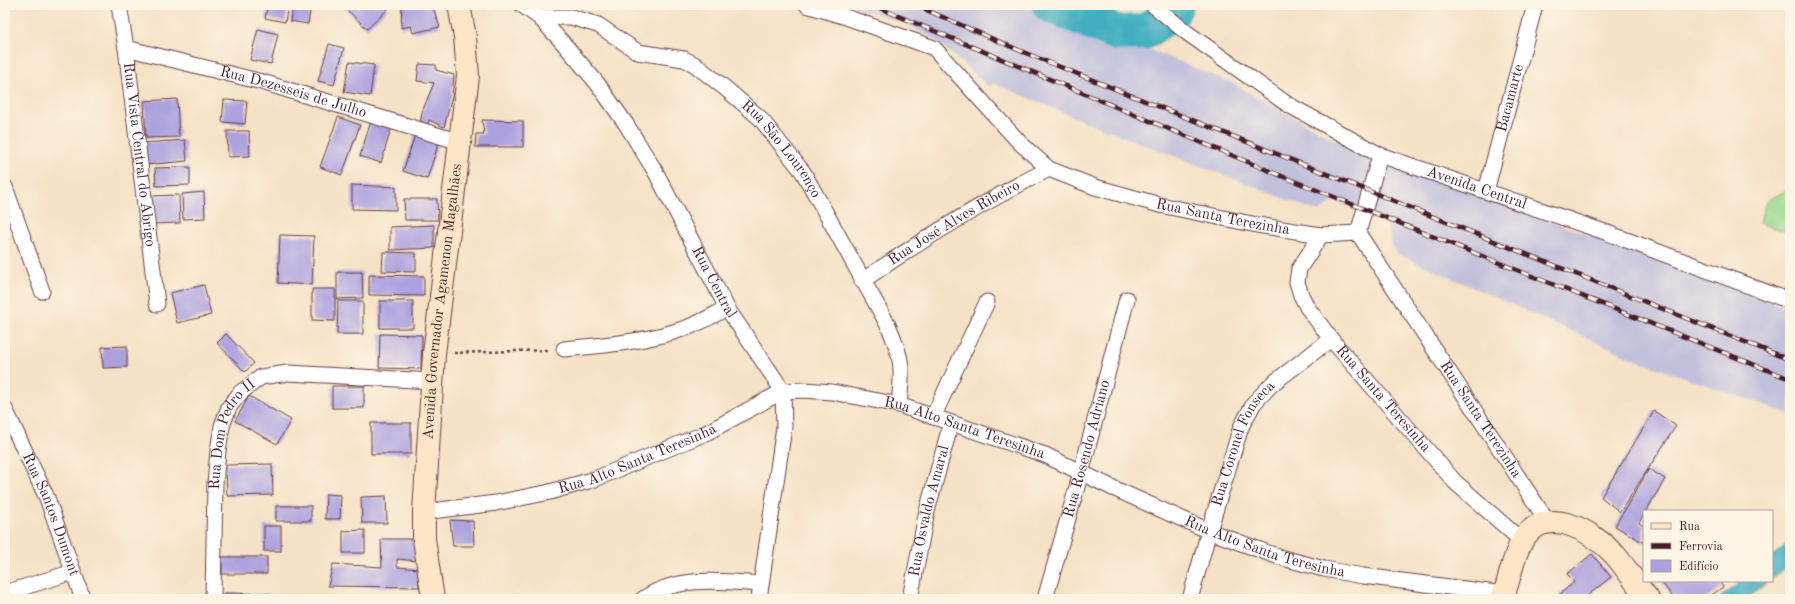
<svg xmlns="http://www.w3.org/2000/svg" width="1795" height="604" viewBox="0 0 1795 604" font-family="'Old Standard TT',serif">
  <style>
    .industrial { fill: #c2c1dc }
    .green { fill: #98d88d; stroke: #717c5c }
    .water { fill: #41aec0; stroke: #466676 }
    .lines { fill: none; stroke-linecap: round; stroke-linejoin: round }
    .river { stroke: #41aec0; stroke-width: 36 }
    .building { fill: #aca1df }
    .street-casing { stroke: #643c42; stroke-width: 17 }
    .secondary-casing { stroke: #643c42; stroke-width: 24 }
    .path { stroke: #643c42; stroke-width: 2.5; stroke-dasharray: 3 3; stroke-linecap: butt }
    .street { stroke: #fff; stroke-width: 15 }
    .secondary { stroke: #fde5c5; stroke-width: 22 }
    .rail-casing { stroke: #4a1f2b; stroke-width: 4.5 }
    .rail { stroke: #fcf5e5; stroke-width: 3; stroke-dasharray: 9; stroke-linecap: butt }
    .labels { text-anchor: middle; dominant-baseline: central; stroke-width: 4; stroke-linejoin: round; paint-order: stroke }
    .street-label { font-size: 15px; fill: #4a1f2b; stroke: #fcf5e5 }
  </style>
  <rect width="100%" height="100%" fill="#fcf5e5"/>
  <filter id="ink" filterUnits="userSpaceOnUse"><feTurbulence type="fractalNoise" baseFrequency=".025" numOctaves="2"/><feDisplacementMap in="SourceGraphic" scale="8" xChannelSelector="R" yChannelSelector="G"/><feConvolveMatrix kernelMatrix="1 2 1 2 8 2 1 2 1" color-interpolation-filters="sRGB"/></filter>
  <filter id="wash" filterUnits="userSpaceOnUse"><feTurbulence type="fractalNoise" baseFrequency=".012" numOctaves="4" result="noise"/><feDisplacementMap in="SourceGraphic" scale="16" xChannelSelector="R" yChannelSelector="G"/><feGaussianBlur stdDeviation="0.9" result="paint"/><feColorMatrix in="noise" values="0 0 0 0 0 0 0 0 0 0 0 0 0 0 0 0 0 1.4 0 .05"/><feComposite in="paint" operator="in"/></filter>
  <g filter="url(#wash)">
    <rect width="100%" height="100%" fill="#f5e1c5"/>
    <path class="industrial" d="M848,5H1040L1232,83L1361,154L1564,226L1790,309V414L1646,364L1395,253L1386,222L1334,201L1319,212L1091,124L993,83L989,87L936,40L909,25Z"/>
    <path class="green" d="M1790,189V233L1759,223L1766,201Z"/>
    <g class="water">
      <path d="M1790,542V564L1772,579V556Z"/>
      <path d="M1742,581H1769L1747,599H1718Z"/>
    </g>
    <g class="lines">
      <path class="river" d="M1050,5L1118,33L1144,32L1172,13L1176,5"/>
    </g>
    <g id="blocks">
      <g class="building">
        <path d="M268,5H288L285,22L265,18Z"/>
        <path d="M293,5H311L308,24L290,21Z"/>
        <path d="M347,5H384L388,9L367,29L345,8Z"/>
        <path d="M402,5H432L440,27L413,33L411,26L401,28Z"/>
        <path d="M258,29L278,34L271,64L250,60Z"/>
        <path d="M329,44L344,48L334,85L318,81Z"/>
        <path d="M349,62L374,65L370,96L344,92Z"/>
        <path d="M419,64L436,65V70L454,75L452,97L444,127L429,120L427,127H420L422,112L434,83L417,81Z"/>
        <path d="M177,99L179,137L146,138L144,101Z"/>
        <path d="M224,100L247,101L245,124L222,122Z"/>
        <path d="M338,117L360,125L342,175L320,167Z"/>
        <path d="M372,118L392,125L381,163L360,156Z"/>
        <path d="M482,120L523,121V147H475L476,134H484Z"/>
        <path d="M227,131H249L250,156L228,157Z"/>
        <path d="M415,135L439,142L427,179L403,171Z"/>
        <path d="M185,140L187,161L145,165L143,143Z"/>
        <path d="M190,167V185L156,186L155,168Z"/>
        <path d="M352,185L396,187V210L352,209Z"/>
        <path d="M204,192L205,218L183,219L182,194Z"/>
        <path d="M179,195L180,223L151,224L150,196Z"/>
        <path d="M404,199H437L438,220H405Z"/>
        <path d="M434,225V248L390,250V227Z"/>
        <path d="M280,235L314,236L312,285L278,283Z"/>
        <path d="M383,252L416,253V272L382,271Z"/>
        <path d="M337,272H362L363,298L337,299Z"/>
        <path d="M369,275L424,276V296L369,295Z"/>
        <path d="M204,285L211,315L177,323L170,293Z"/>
        <path d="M312,289H335V321L312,320Z"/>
        <path d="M338,301H363V334H337Z"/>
        <rect x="380" y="301" width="33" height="27"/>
        <path d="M226,334L254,363L245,372L217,343Z"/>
        <path d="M380,334L422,335L421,369L379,368Z"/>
        <path d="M127,346V367L103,368L102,347Z"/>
        <rect x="332" y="386" width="32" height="22"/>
        <path d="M249,396L291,420L277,444L235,421Z"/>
        <path d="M1654,411L1676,426L1620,512L1601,497Z"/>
        <rect x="371" y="423" width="40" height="31"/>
        <path d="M272,464L273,495L227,496L226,465Z"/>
        <path d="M1649,469L1665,479L1646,511H1644V514L1639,523L1644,526V543L1615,526Z"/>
        <path d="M326,494L341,495L340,519H325Z"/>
        <path d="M386,496L387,523H362L361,497Z"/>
        <rect x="276" y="506" width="35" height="15"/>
        <path d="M450,520L473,521L474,546H453Z"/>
        <rect x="264" y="526" width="17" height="25"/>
        <path d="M365,530V553H343V531Z"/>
        <path d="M381,539H416L418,561L397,559V567L419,569V587L328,586L333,564L382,567Z"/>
        <path d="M1592,554L1611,577L1583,599H1562L1559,595L1574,582L1567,574Z"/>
        <rect x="222" y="557" width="45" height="17"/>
        <path d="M1661,581H1719L1723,587L1706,599H1674Z"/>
        <path d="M225,593L270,594V599H225Z"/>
      </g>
    </g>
  </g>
  <g filter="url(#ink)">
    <use href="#blocks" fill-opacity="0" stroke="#643c42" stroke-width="1"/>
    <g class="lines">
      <defs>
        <g id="street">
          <path id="s1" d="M119,5L126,48L157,304"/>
          <path id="s2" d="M522,5L539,17L564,44L597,83L626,124L655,171L727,308L783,391L784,427L759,599"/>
          <path id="s3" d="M807,5L843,16L934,48L1019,142L1049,169L1095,187L1160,205L1257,225L1321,235L1358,233L1547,521"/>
          <path id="s4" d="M1153,5L1186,32L1287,104L1380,155L1605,232L1790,301"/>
          <path id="s5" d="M539,17H571L598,25L638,52L684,59L694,64L725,88L760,118L803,172L888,325C903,359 903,369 899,405"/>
          <path id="s6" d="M126,48L262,82L460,142"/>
          <path d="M5,187L42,291"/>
          <path id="s7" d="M1486,191L1535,5"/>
          <path d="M1358,233L1380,155"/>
          <path id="s8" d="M1321,235L1299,269L1297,282L1301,295L1307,307L1331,339L1455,482L1522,541"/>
          <path id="s9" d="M862,281C923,239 983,202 1049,169"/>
          <path d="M564,349C605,345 646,342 686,328C700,323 714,315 727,308"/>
          <path id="s10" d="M5,409L47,498L83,599"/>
          <path d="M933,417L987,302"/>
          <path id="s11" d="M424,512L496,503L550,492L595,479L706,433L783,391L804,390L832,392L899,405L1045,455L1115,489L1209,531L1279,557L1324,569L1363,576L1504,594"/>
          <path d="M5,593L73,572"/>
          <path id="s12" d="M213,599L215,484L218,451L222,426L229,407L241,392L261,377L288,373L432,381"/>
          <path d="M643,599C677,575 722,581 761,584"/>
          <path id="s13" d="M910,599L926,515L951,423"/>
          <path id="s14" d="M1045,599L1081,473L1127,299"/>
          <path id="s15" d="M1190,599L1209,531L1241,427L1254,403L1272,384L1331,339"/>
        </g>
        <g id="secondary">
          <path id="s16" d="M433,599L424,539V512L434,354L468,76L465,37L459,5"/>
          <path d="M1502,599C1510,581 1512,558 1522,541C1545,502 1592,531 1615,555C1627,569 1637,585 1648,599"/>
        </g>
      </defs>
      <use href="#street" class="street-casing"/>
      <use href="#secondary" class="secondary-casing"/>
      <path class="path" d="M454,353L547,350"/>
      <use href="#street" class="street"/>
      <use href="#secondary" class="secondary"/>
      <defs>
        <g id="rail">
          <path d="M872,5L1284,177L1790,379"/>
          <path d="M915,5L1023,52L1790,360"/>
        </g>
      </defs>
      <use href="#rail" class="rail-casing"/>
      <use href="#rail" class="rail"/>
    </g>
  </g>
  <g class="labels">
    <g class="street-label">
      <text stroke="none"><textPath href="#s6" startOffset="173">Rua Dezesseis de Julho</textPath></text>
      <text stroke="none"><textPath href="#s7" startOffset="96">Bacamarte</textPath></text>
      <text stroke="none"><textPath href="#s5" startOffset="289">Rua São Lourenço</textPath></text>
      <text stroke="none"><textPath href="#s1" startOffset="151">Rua Vista Central do Abrigo</textPath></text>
      <text stroke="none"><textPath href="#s4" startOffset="375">Avenida Central</textPath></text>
      <text stroke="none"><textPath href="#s3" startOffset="482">Rua Santa Terezinha</textPath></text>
      <text stroke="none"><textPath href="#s9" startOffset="109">Rua José Alves Ribeiro</textPath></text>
      <text stroke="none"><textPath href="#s2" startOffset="340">Rua Central</textPath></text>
      <text stroke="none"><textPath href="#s16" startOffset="299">Avenida Governador Agamenon Magalhães</textPath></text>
      <text stroke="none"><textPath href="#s8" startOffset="200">Rua Santa Teresinha</textPath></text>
      <text stroke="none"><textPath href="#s3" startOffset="842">Rua Santa Terezinha</textPath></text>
      <text stroke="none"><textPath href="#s11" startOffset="569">Rua Alto Santa Teresinha</textPath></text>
      <text stroke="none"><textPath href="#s12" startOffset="169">Rua Dom Pedro II</textPath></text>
      <text stroke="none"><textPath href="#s15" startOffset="165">Rua Coronel Fonseca</textPath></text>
      <text stroke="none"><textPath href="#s14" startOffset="156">Rua Rosendo Adriano</textPath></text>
      <text stroke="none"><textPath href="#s11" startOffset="221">Rua Alto Santa Teresinha</textPath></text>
      <text stroke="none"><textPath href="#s13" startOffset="90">Rua Osvaldo Amaral</textPath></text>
      <text stroke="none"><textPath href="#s10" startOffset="115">Rua Santos Dumont</textPath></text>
      <text stroke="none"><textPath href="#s11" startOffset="893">Rua Alto Santa Teresinha</textPath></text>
    </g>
  </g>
  <rect width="1795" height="604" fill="none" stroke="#fcf5e5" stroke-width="20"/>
  <rect x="1643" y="510" width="130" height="72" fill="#fcf5e5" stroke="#b59f9b"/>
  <rect x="1651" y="523" width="20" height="6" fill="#fde5c5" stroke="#b59f9b"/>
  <text x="1679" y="530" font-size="12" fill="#4a1f2b">Rua</text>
  <rect x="1651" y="543" width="20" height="6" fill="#4a1f2b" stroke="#b59f9b"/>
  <text x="1679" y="550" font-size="12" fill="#4a1f2b">Ferrovia</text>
  <rect x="1651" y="560" width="20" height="12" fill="#aca1df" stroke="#b59f9b"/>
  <text x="1679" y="570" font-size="12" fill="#4a1f2b">Edifício</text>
</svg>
